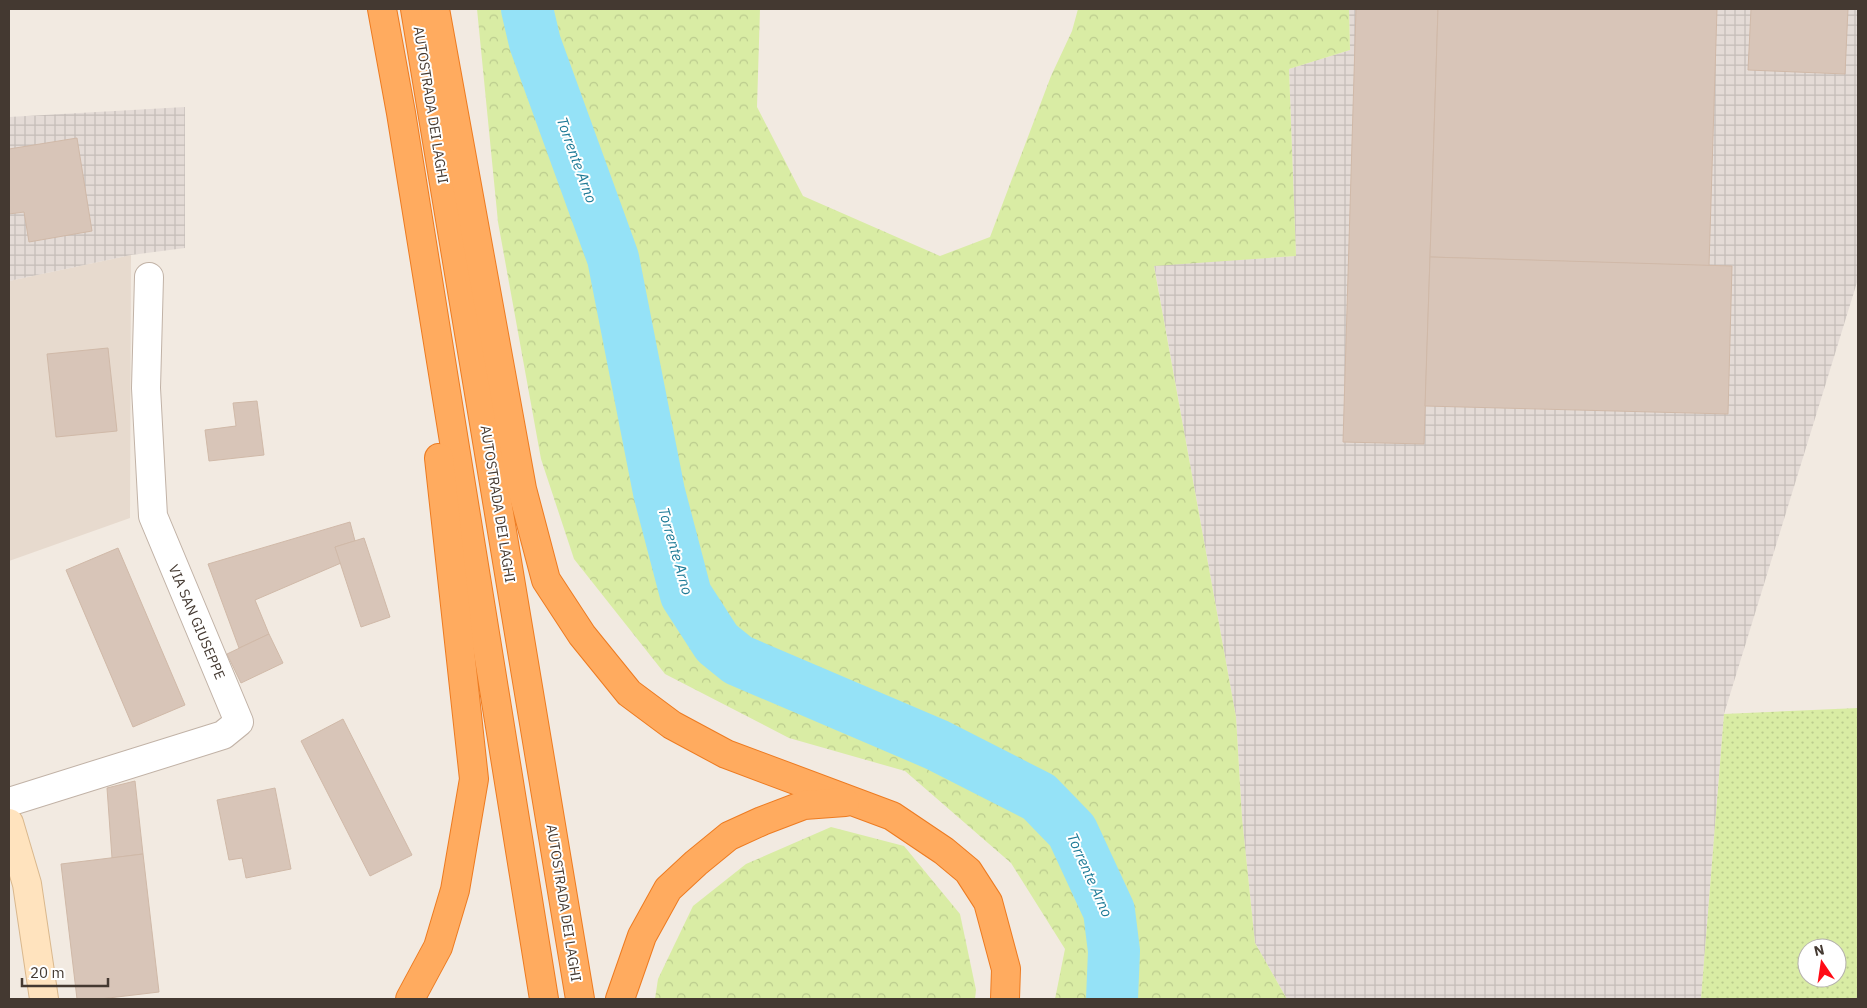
<svg xmlns="http://www.w3.org/2000/svg" width="1867" height="1008" viewBox="0 0 1867 1008" font-family="'IBM Plex Sans',sans-serif">
  <style>
    .residential { fill: #e7dace }
    .industrial { fill: url(#industrial-grid) }
    .grass { fill: url(#grass-dots); fill-rule: evenodd }
    .forest { fill: url(#forest-crowns) }
    .lines { fill: none; stroke-linecap: round; stroke-linejoin: round }
    .river { stroke: #95e2f7; stroke-width: 52 }
    .building { fill: #d8c5b8; stroke: #d0b9a8 }
    .minor-casing { stroke: #c1b2a6; stroke-width: 30 }
    .secondary-casing { stroke: #dab88d; stroke-width: 30 }
    .motorway-casing { stroke: #ed7b21; stroke-width: 30 }
    .minor { stroke: #fff; stroke-width: 28 }
    .secondary { stroke: #ffe3be; stroke-width: 28 }
    .motorway { stroke: #ffab5f; stroke-width: 28 }
    .labels { text-anchor: middle; dominant-baseline: central; stroke-width: 4; stroke-linejoin: round; paint-order: stroke }
    .street-label { font-size: 14px; fill: #443931; stroke: #fff }
    .water-label { font-size: 15px; font-style: italic; fill: #1e7b97; stroke: #fff }
  </style>
  <defs>
    <pattern id="industrial-grid" width="8" height="8" patternUnits="userSpaceOnUse" patternTransform="scale(1.25)"><rect width="8" height="8" fill="#e4dbd6"/><path d="M0 4h8M4 0v8" fill="none" stroke="#c5bdb8"/></pattern>
    <pattern id="grass-dots" width="8" height="8" patternUnits="userSpaceOnUse" patternTransform="scale(1.25)"><rect width="8" height="8" fill="#d9eca4"/><path d="M2 2h.1M6 6h.1" fill="none" stroke="#bbcb8e" stroke-width="1.8" stroke-linecap="round"/></pattern>
    <pattern id="forest-crowns" width="20" height="18" patternUnits="userSpaceOnUse" patternTransform="scale(1.25)"><rect width="20" height="18" fill="#d9eca4"/><path d="M2 6a3 3 0 1 1 6 0M12 15a3 3 0 1 1 6 0" fill="none" stroke="#bbcb8e"/></pattern>
  </defs>
  <rect width="100%" height="100%" fill="#f2eae1"/>
  <path class="residential" d="M131,255L130,518L9,561V281Z"/>
  <g class="industrial">
    <path d="M1349,9H1858V279L1724,714L1701,999H1287L1255,943L1242,818L1236,717L1154,265L1296,256L1289,69L1350,50Z"/>
    <path d="M185,107V248L131,255L9,281V117Z"/>
  </g>
  <path class="grass" d="M1858,708V999H1701L1724,714ZM1807,948H1837V978H1807Z"/>
  <g class="forest">
    <path d="M477,9H760L757,107L803,196L940,256L990,237L1051,76L1072,31L1078,9H1349L1350,50L1289,69L1296,256L1154,266L1236,717L1242,818L1255,943L1287,999H1055L1065,949L1011,863L905,771L789,738L665,674L574,559L541,459L498,222Z"/>
    <path d="M831,827L904,846L960,914L976,990L975,999H655L658,979L693,906L746,864Z"/>
  </g>
  <g class="lines">
    <path class="river" d="M527,9L535,43L613,258L659,492L686,595L717,643L738,660L937,745L1039,797L1072,831L1109,911L1114,951L1112,999"/>
  </g>
  <g class="building">
    <path d="M1356,9H1438L1424,444L1343,442Z"/>
    <path d="M1438,9H1717L1709,266L1430,257Z"/>
    <path d="M1751,9H1848L1845,74L1748,70Z"/>
    <path d="M77,138L92,231L29,242L24,212L9,214V149Z"/>
    <path d="M1430,257L1732,266L1728,414L1425,406Z"/>
    <path d="M108,348L117,431L56,437L47,354Z"/>
    <path d="M257,401L264,455L209,461L205,430L236,426L233,403Z"/>
    <path d="M350,522L355,541L335,547L341,563L255,600L269,634L239,648L208,564Z"/>
    <path d="M364,538L390,617L361,627L335,547Z"/>
    <path d="M118,548L185,705L133,727L66,570Z"/>
    <path d="M269,634L283,663L241,683L227,654Z"/>
    <path d="M343,719L412,855L370,876L301,741Z"/>
    <path d="M135,781L143,854L112,858L107,788Z"/>
    <path d="M275,788L291,869L246,878L242,858L229,860L217,800Z"/>
    <path d="M143,854L159,992L100,999H77L61,864Z"/>
  </g>
  <g class="lines">
    <defs>
      <path id="minor" d="M9,802L223,735L239,722L153,516L146,388L149,277"/>
      <path id="secondary" d="M9,823L27,884L44,999"/>
      <g id="motorway">
        <path d="M382,9L401,113L544,999"/>
        <path d="M415,9L580,999"/>
        <path d="M435,9L522,489L546,580L582,635L629,693L672,725L726,754L892,816L944,851L968,871L988,902L1006,969L1005,999"/>
        <path d="M410,999L438,947L455,890L474,779L439,458"/>
        <path d="M620,999L642,936L668,889L696,863L729,836L762,821L804,805L845,802"/>
      </g>
    </defs>
    <use href="#minor" class="minor-casing"/>
    <use href="#secondary" class="secondary-casing"/>
    <use href="#motorway" class="motorway-casing"/>
    <use href="#minor" class="minor"/>
    <use href="#secondary" class="secondary"/>
    <use href="#motorway" class="motorway"/>
  </g>
  <g class="labels">
    <g class="street-label">
      <text transform="translate(431 105) rotate(81)">AUTOSTRADA DEI LAGHI</text>
      <text transform="translate(498 504) rotate(81)">AUTOSTRADA DEI LAGHI</text>
      <text transform="translate(197 622) rotate(67)">VIA SAN GIUSEPPE</text>
      <text transform="translate(564 903) rotate(81)">AUTOSTRADA DEI LAGHI</text>
    </g>
    <g class="water-label">
      <text transform="translate(577 160) rotate(70)">Torrente Arno</text>
      <text transform="translate(676 551) rotate(74)">Torrente Arno</text>
      <text transform="translate(1090 875) rotate(66)">Torrente Arno</text>
    </g>
  </g>
  <rect width="1867" height="1008" fill="none" stroke="#443931" stroke-width="20"/>
  <g transform="translate(1822 963) rotate(347)"><circle r="24" fill="#ffffff" stroke="#b4b0ad"/>
  <path d="M0-4L9 19L0 12L-9 19Z" fill="#ff0b15"/>
  <text y="-8" font-size="14" font-weight="bold" text-anchor="middle" fill="#443931">N</text>
  </g>
  <path d="M22 978v8h86v-8" fill="none" stroke="#443931" stroke-width="2.5"/>
  <text x="30" y="978" font-size="15" fill="#443931" stroke="#ffffff" stroke-width="4" paint-order="stroke">20 m</text>
</svg>
